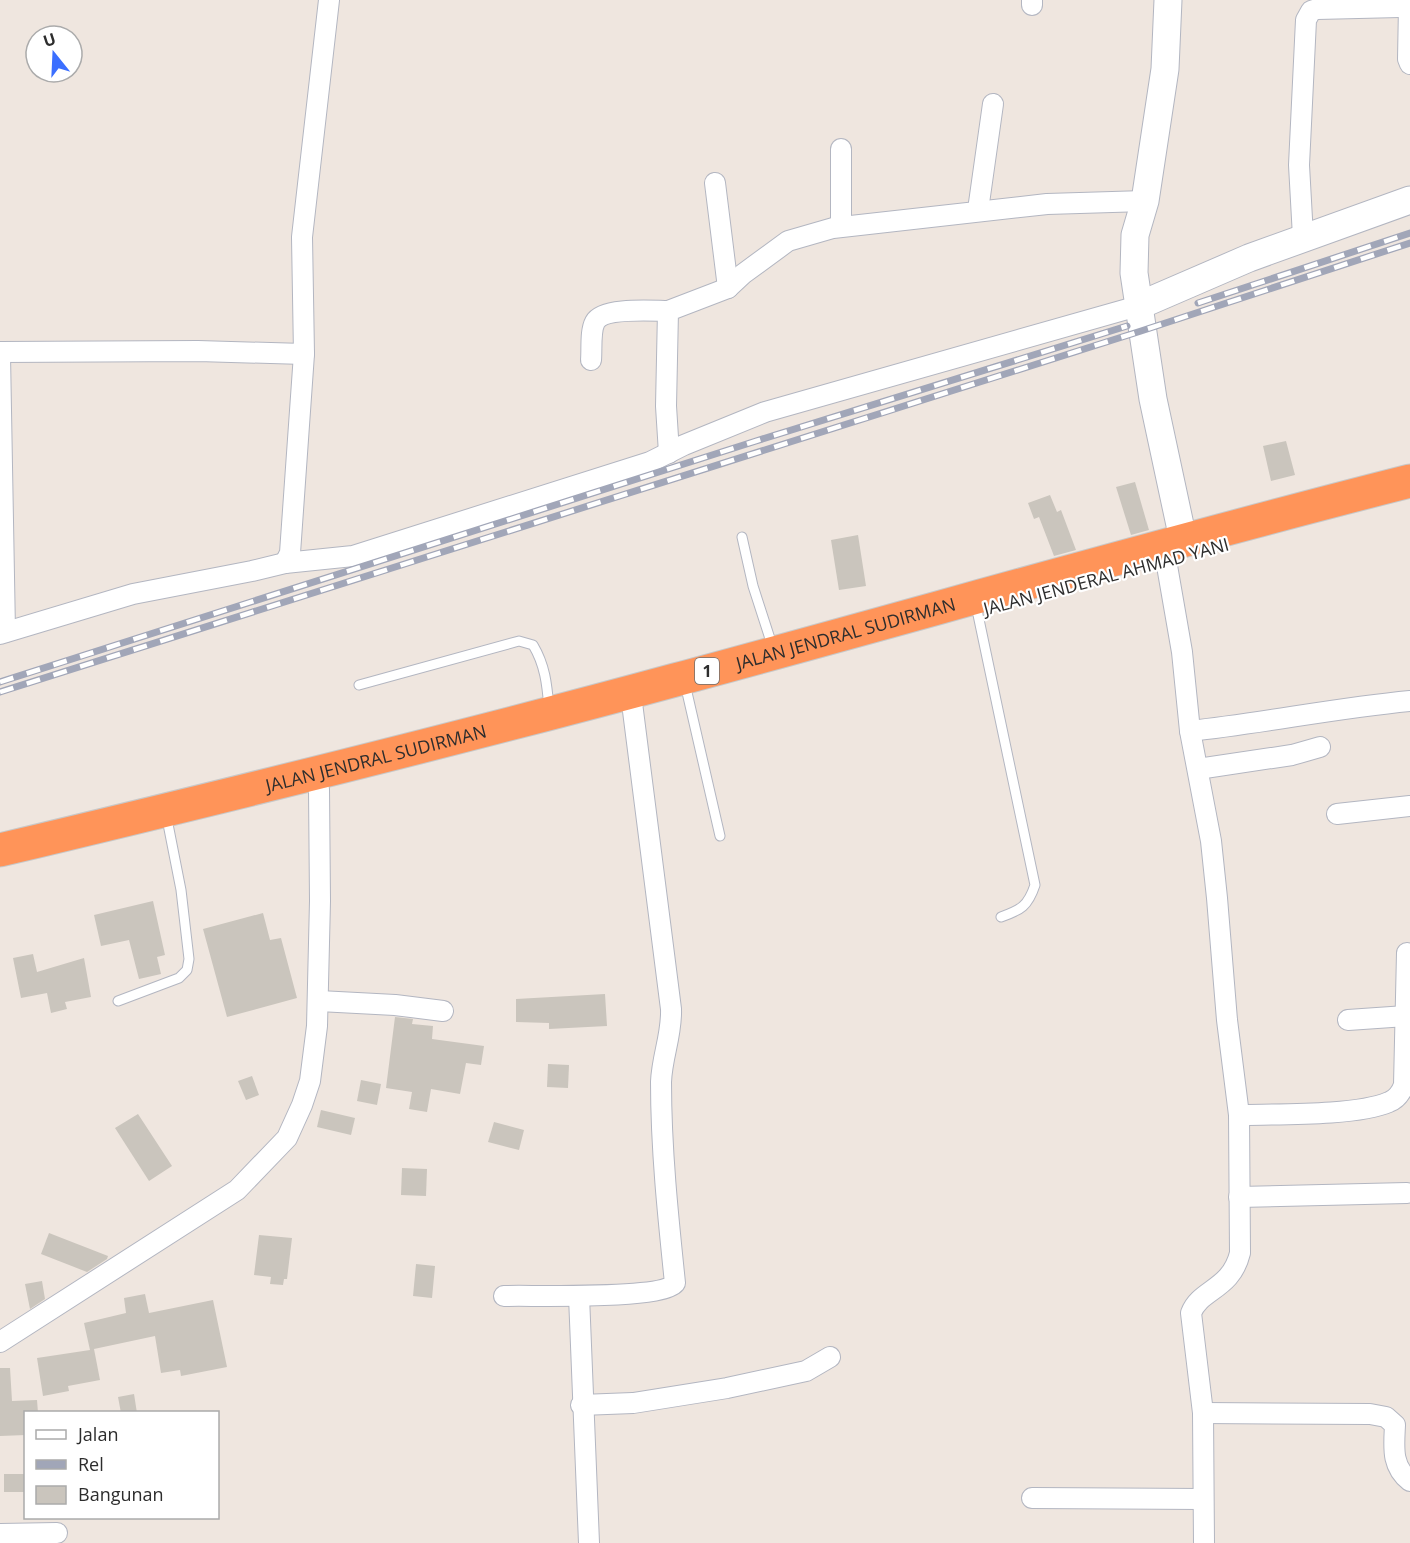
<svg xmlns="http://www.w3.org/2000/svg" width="1410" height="1543" viewBox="0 0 1410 1543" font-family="'Open Sans',sans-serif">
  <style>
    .building { fill: #cac5bd }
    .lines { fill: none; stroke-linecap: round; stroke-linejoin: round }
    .lane-casing { stroke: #b3b6c1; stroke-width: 11 }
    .street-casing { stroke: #b3b6c1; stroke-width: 22 }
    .secondary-casing { stroke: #b3b6c1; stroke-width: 29 }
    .highway-casing { stroke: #c8c8c8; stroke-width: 35 }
    .lane { stroke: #fff; stroke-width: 9 }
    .street { stroke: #fff; stroke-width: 20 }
    .secondary { stroke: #fff; stroke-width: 27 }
    .highway { stroke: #ff9459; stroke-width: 33 }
    .rail-casing { stroke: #a1a6b8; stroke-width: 7 }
    .rail { stroke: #fff; stroke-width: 4.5; stroke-dasharray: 14; stroke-linecap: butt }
    .labels { text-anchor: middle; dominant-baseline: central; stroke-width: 4.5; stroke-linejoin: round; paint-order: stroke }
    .shield { fill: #fff; stroke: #6c6c6c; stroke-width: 1.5 }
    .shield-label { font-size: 16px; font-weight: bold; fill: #2d2d2d }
    .street-label { font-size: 18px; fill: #2d2d2d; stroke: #fff }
  </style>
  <rect width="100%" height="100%" fill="#efe6df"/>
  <g class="building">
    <path d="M1286,441L1295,475L1271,481L1263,446Z"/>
    <path d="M1135,482L1149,530L1131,535L1116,487Z"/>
    <path d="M1050,495L1057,512L1061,510L1076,550L1054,556L1039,517L1034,519L1028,503Z"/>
    <path d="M858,535L866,586L839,590L831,540Z"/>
    <path d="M153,901L165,955L157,957L161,974L139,979L129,940L101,946L94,915Z"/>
    <path d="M263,913L270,940L281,938L297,998L227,1017L203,929Z"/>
    <path d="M33,954L37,972L84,958L91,997L65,1002L67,1009L51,1013L47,993L21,998L13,958Z"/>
    <path d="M605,994L607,1026L549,1029V1023L516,1022V999Z"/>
    <path d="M395,1017L413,1019L412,1024L433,1026L432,1039L484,1046L481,1065L466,1063L460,1094L431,1089L427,1112L409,1109L412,1092L386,1088Z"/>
    <path d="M548,1064L569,1065L568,1088L547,1087Z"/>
    <path d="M252,1076L259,1095L246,1100L238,1081Z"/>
    <path d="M361,1080L381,1084L377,1105L357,1101Z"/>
    <path d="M321,1110L355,1118L351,1135L317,1127Z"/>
    <path d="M138,1114L172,1166L149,1181L115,1128Z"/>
    <path d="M494,1122L524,1130L519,1150L488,1142Z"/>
    <path d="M402,1168L427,1169L426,1196L401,1195Z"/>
    <path d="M49,1233L108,1256L107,1259L87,1272L41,1254Z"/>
    <path d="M259,1235L292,1238L287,1279H284L283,1285L270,1284L271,1277L254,1275Z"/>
    <path d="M416,1264L435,1266L432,1298L413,1296Z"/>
    <path d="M42,1281L45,1299L30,1309L25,1284Z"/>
    <path d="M145,1294L149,1313L213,1300L227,1367L181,1376L180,1370L161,1373L155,1336L94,1349L100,1380L68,1386L69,1391L43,1396L37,1358L90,1350L84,1323L126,1313L124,1298Z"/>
    <path d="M0,1368H10L12,1401L37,1400L38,1413H26V1435L0,1436Z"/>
    <path d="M134,1394L137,1413H121L118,1397Z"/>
    <rect x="4" y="1474" width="22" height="18"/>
  </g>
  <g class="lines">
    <defs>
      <g id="lane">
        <path d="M742,537L753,586L773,648"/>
        <path d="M977,610L1035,885C1028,906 1021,910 1001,917"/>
        <path d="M359,685L519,641L533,645C545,665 547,684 549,708"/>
        <path d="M686,688L720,836"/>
        <path d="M118,1001L179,978L187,970L189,959L181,890L168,824"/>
      </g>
      <g id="street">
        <path d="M1032,5V0"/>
        <path d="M1409,6L1408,59L1410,64"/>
        <path d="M841,149V226"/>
        <path d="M715,183L728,288"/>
        <path d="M978,210L993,104"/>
        <path d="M1303,237L1299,165L1306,20L1311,11L1317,9L1400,7L1409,6L1410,1"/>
        <path d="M0,352L198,351L304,354L302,237L329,0"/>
        <path d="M0,355L5,632"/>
        <path d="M591,360C592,350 590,331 595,322C603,307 653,311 668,311"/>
        <path d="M669,453L666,406L668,311L728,288L743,274L788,241L833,228L1047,204L1145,201"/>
        <path d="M1166,560L1182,652L1190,731L1211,841L1217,898L1227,1020L1239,1115L1240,1253C1231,1290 1200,1289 1191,1313L1203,1413L1204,1543"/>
        <path d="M285,563L290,553L304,354"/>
        <path d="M0,634L133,594L252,571L285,563L353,556L650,462L684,445L765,412L1138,306"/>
        <path d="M1190,731C1264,723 1336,708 1410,701"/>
        <path d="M1198,769L1292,755L1320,747"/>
        <path d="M1337,814L1410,806"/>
        <path d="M319,1001L395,1005L443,1011"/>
        <path d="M1348,1020L1406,1016"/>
        <path d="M1239,1115C1277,1114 1357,1116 1389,1102C1397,1099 1401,1093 1404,1085L1407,953"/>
        <path d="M1239,1197L1407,1193"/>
        <path d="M504,1296C532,1295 661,1300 675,1283C668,1216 661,1149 661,1082C662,1056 672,1035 671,1009L632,703"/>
        <path d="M579,1296L589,1543"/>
        <path d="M0,1342L237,1190L287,1138L302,1105L310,1081L317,1026L320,901L319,789"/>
        <path d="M581,1405L633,1403L727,1388L806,1371L830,1357"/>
        <path d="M1203,1413L1370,1414L1386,1417L1395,1425C1394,1447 1391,1466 1410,1481"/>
        <path d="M1032,1498L1202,1499"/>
        <path d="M0,1534L57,1533"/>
      </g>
      <g id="secondary">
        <path d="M1168,0L1165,69L1145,201L1135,235L1134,273L1153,399L1183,539"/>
        <path d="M1138,306L1249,258L1410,200"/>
      </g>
      <g id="highway">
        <path id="s1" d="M0,850C226,796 451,741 675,680C920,614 1164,543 1410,481"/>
      </g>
    </defs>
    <use href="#lane" class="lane-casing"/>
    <use href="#street" class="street-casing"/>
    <use href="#secondary" class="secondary-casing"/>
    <use href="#highway" class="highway-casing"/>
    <use href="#lane" class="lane"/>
    <use href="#street" class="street"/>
    <use href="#secondary" class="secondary"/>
    <use href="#highway" class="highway"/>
    <defs>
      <g id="rail">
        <path d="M1198,303L1410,233"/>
        <path d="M0,682L756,441L1127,326"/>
        <path d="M0,692L1141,331L1410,243"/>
      </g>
    </defs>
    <use href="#rail" class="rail-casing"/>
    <use href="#rail" class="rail"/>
  </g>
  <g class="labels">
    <rect class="shield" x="695" y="658" width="24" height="26" rx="4.5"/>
    <g class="shield-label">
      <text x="707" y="671">1</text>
    </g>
    <g class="street-label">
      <text transform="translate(1106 576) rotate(-15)">JALAN JENDERAL AHMAD YANI</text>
      <text stroke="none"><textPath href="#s1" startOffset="873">JALAN JENDRAL SUDIRMAN</textPath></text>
      <text stroke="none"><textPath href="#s1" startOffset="387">JALAN JENDRAL SUDIRMAN</textPath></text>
    </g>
  </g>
  <rect x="24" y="1411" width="195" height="108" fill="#ffffff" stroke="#ababab" stroke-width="1.5"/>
  <rect x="36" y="1430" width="30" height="9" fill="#ffffff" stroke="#ababab" stroke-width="1.5"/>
  <text x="78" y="1441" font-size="18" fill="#2d2d2d">Jalan</text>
  <rect x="36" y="1460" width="30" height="9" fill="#a1a6b8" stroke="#ababab" stroke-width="1.5"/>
  <text x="78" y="1471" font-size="18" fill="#2d2d2d">Rel</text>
  <rect x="36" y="1486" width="30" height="18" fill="#cac5bd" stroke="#ababab" stroke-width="1.5"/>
  <text x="78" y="1501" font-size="18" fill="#2d2d2d">Bangunan</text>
  <g transform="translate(54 54) rotate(342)"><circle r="28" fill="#ffffff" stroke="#ababab" stroke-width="1.5"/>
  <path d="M0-4.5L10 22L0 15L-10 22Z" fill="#3b6fff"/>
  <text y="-9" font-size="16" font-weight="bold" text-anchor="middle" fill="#2d2d2d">U</text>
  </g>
</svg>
